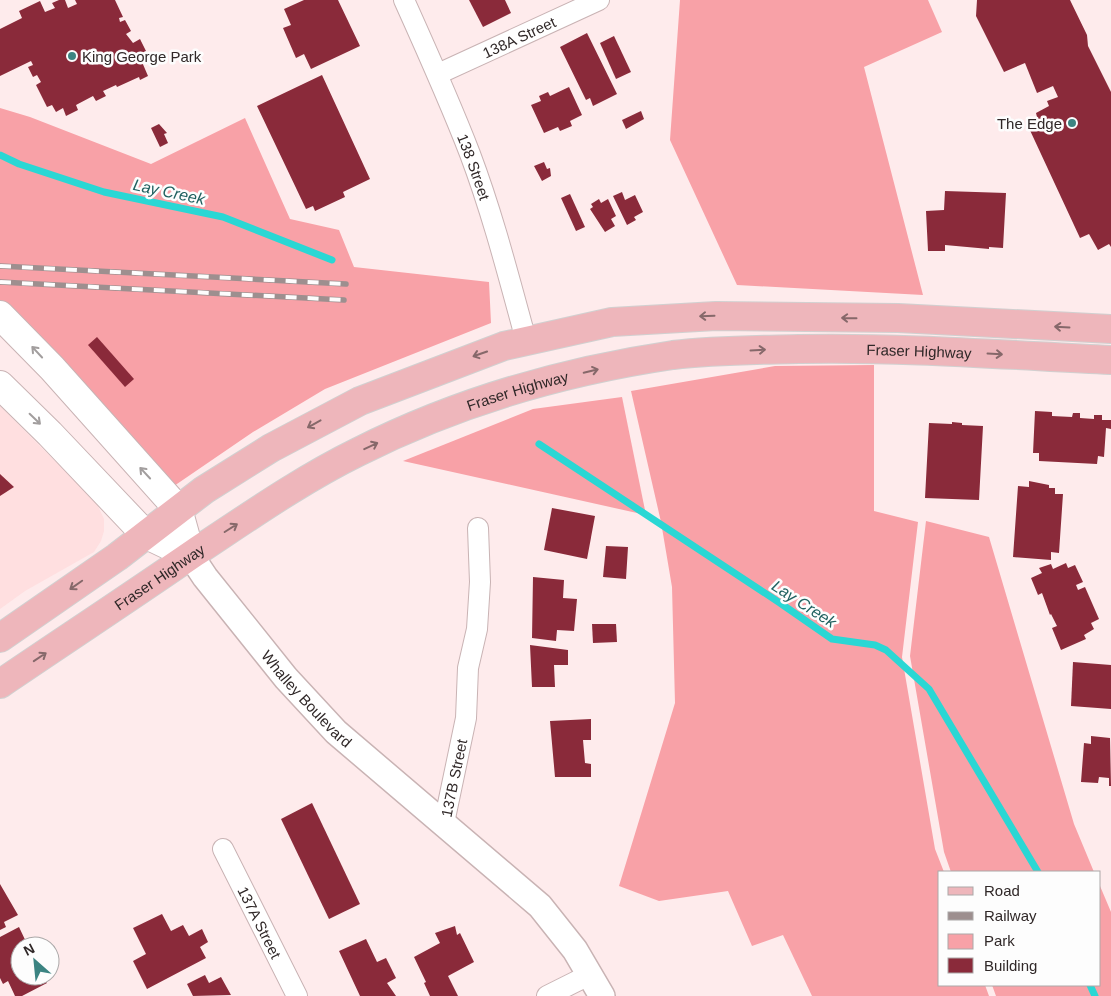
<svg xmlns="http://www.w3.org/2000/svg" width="1111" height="996" viewBox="0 0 1111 996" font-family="Arial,sans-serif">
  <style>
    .built { fill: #ffdfe0 }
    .green { fill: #f8a1a7 }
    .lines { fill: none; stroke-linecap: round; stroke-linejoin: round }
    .stream { stroke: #2ad7d4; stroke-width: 7 }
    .building { fill: #8a2a3a }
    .minor-casing { stroke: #c9b3b4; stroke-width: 22 }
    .tertiary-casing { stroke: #c9b3b4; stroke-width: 28 }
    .secondary-casing { stroke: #c9b3b4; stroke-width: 30 }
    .primary-casing { stroke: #d1d0d0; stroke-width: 30 }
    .minor { stroke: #fff; stroke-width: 20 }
    .tertiary { stroke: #fff; stroke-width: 25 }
    .secondary { stroke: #fff; stroke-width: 28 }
    .primary { stroke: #eeb6bb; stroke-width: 28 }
    .rail-casing { stroke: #9d8f8f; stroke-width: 5.5 }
    .rail { stroke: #fdfdfd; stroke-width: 4; stroke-dasharray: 11; stroke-linecap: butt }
    .oneway { stroke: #86686a }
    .oneway2 { stroke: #a29e9e }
    .poi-dot { fill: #3c8482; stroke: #fdfdfd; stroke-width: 2 }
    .labels { text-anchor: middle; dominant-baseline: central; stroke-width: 5; stroke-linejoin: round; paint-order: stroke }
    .street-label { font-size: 15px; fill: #302828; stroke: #fdfdfd }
    .poi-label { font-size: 15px; fill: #302828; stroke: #fdfdfd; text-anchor: start }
    .water-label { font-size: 16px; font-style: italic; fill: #216160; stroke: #fdfdfd }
  </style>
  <rect width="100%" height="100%" fill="#feebec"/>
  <path class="built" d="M0,406L96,502L104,519V531L101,541L94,552L25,591L0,609Z"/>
  <g class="green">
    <path d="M680,0H928L942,32L864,67L923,295L737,285L670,140Z"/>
    <path d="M0,108L30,117L151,164L245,118L290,219L339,230L354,267L489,282L491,323L325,389L253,432L174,486L25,325L0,301Z"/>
    <path d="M874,365V511L918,522L902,657L935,849L944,872H940V985H985L989,996H812L783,935L752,946L728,891L659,901L619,886L675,703L672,587L661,522L631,391L775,366Z"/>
    <path d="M622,397L646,515L403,461L533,409Z"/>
    <path d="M926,521L989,537L1074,824L1094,872H951L944,852L910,656Z"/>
    <path d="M1100,886L1111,912V996H996L992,985H1100Z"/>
  </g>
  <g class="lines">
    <g class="stream">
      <path d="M0,155L19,164L104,192L223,217L332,260"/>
      <path d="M539,444L780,603L832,639L875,645L886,650L929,689L1038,872"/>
      <path d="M1090,985L1095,996"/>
    </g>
  </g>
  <g class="building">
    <path d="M59,0H65L68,8L77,4L75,0H115L123,17L119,18L120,22L125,20L131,31L126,34L133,43L140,39L146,51L143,53L145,60L142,62L148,76L140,80L139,77L117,87L116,85L103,91L106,96L96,101L93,96L76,105L78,110L66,116L63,108L56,112L52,105L47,107L36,85L41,82L37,75L33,77L28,67L33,65L31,61L0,76V29L22,18L19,11L40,1L45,12L55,8L52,3Z"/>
    <path d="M304,0H338L360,46L311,69L304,54L296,58L283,28L291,25L284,9Z"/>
    <path d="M469,0H505L511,13L483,27Z"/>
    <path d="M977,0H1070L1087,35L1088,46L1111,92V247L1109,244L1098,250L1089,234L1080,238L1028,126L1038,121L1036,113L1049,106L1047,101L1058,97L1053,86L1037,93L1025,63L1004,72L976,16Z"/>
    <path d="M587,33L617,94L593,106L590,98L586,100L560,47Z"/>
    <path d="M614,36L631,72L616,79L600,43Z"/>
    <path d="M322,75L370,179L343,192L345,197L315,211L313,206L306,209L257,106Z"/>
    <path d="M569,87L582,115L570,121L572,126L560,131L558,127L544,133L531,105L541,101L539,96L548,92L550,96Z"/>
    <path d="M641,111L644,119L626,129L622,120Z"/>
    <path d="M159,124L167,133L164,134L168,143L160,147L151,128Z"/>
    <path d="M544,162L547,169L550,168L551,176L542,181L534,166Z"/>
    <path d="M945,191L1006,193L1003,248L989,247V249L945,245V251H928L926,211L944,210Z"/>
    <path d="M622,192L625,200L635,195L643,212L634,217L636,220L627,225L613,196Z"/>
    <path d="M570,194L585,227L576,231L561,198Z"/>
    <path d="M599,199L601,203L608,199L616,216L611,219L615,226L605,232L590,209L593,207L591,204Z"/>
    <path d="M97,337L134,379L125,387L88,345Z"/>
    <path d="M1035,411L1052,412V416L1072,417L1073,413H1080V418L1094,419V415H1102V420H1111V429L1106,428L1104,457L1098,456L1097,464L1039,461V453H1033Z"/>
    <path d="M952,422L962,423V425L983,426L979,500L925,498L929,423L952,424Z"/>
    <path d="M0,474L14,487L0,496Z"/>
    <path d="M1029,481L1049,485V488H1055V494H1063L1059,553L1051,552V560L1013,557L1018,486L1029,487Z"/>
    <path d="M552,508L595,516L587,559L544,550Z"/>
    <path d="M606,546L628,547L626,579L603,577Z"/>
    <path d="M1066,563L1068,568L1075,565L1083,582L1076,585L1078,590L1085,587L1099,619L1091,623L1094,629L1084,635L1086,639L1061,650L1052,628L1057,626L1051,614L1050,615L1042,593L1038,595L1031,578L1042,573L1039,568L1051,564L1053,569Z"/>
    <path d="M533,577L564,580L563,598L577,599L574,631L557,630L556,641L532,638Z"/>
    <path d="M592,624H616L617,642L593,643Z"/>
    <path d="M530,645L568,650V665H554L555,687H532Z"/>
    <path d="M1073,662L1111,665V709L1071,706Z"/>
    <path d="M591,719V740H583L585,763L591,764V777H555L550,721Z"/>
    <path d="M1091,736L1110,738L1111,786H1109V778L1099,777L1098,783L1081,782L1084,743L1091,744Z"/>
    <path d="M312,803L360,904L329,919L281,819Z"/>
    <path d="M0,884L18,915L4,922L6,927L0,930Z"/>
    <path d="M162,914L171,931L183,925L189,936L202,929L208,942L200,947L206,958L147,989L133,961L146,954L133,928Z"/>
    <path d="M455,926L457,935L460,933L474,962L448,976L458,996H430L424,983L426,982L414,957L440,943L435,933Z"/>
    <path d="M19,927L28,946H20V976H43L47,983L22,996H15L8,981L3,984L0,978V937Z"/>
    <path d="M366,939L377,962L386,958L396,978L387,983L396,996H360L339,951Z"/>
    <path d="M205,975L209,983L221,977L231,995L193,996L187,984Z"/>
  </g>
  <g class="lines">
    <defs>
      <g id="minor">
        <path id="s1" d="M404,0C427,51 450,102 470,154C493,215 509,278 526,340"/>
        <path id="s2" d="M438,74L599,0"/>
        <path id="s3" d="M444,823L466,718L468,668L477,629L480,582L478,528"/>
        <path id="s4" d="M223,849L297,996"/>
        <path d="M547,996L591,974"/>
      </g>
      <g id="tertiary">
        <path id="s5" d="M191,556L205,577L286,678L336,732L540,906L575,950L602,996"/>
      </g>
      <g id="secondary">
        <path d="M0,315L52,368L178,509L191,556"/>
        <path d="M0,385L50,434L145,534L191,556"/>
      </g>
      <g id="primary">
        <path d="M0,638L117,557L204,490L271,448L360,401L504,346L612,322L716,316L898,318L1111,329"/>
        <path id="s6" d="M0,684C65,640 130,597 194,553C247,518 301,480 358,452C455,403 565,371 673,355C714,350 757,350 799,349C903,347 1007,355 1111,360"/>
      </g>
    </defs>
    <use href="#minor" class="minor-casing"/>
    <use href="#tertiary" class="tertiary-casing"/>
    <use href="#secondary" class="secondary-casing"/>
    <use href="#primary" class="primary-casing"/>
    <use href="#minor" class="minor"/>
    <use href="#tertiary" class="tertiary"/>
    <use href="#secondary" class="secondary"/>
    <use href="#primary" class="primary"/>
    <defs>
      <g id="rail">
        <path d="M0,266L346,284"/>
        <path d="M0,282L344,300"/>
      </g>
    </defs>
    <use href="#rail" class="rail-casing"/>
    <use href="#rail" class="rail"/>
  </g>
  <defs><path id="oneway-shaft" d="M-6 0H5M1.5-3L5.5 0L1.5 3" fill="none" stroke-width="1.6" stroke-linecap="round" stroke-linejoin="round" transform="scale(1.25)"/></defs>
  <g class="oneway">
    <use href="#oneway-shaft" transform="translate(707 316) rotate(178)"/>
    <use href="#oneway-shaft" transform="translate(849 318) rotate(-179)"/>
    <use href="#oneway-shaft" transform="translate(1062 327) rotate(-177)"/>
    <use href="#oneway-shaft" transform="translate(758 350) rotate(-3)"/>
    <use href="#oneway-shaft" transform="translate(480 354) rotate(161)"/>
    <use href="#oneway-shaft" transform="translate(995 354) rotate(3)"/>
    <use href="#oneway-shaft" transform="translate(591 371) rotate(-13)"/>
    <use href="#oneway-shaft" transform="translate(314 424) rotate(151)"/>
    <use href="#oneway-shaft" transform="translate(371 446) rotate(-25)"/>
    <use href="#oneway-shaft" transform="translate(231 528) rotate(-32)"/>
    <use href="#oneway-shaft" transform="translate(76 585) rotate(145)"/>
    <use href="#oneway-shaft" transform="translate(40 657) rotate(-34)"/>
  </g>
  <g class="oneway2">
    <use href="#oneway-shaft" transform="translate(37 352) rotate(-133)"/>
    <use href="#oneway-shaft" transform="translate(35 419) rotate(44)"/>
    <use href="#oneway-shaft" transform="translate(145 473) rotate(-133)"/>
  </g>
  <g class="poi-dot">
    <circle cx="72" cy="56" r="5"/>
    <circle cx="1072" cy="123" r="5"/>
  </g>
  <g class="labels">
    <g class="street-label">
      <text stroke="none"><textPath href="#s2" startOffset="89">138A Street</textPath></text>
      <text stroke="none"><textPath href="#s1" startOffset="181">138 Street</textPath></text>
      <text stroke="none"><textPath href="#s6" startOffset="1004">Fraser Highway</textPath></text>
      <text stroke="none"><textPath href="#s6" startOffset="598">Fraser Highway</textPath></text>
      <text stroke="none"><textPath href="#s6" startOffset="192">Fraser Highway</textPath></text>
      <text stroke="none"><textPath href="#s5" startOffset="184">Whalley Boulevard</textPath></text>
      <text stroke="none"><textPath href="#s3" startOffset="46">137B Street</textPath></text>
      <text stroke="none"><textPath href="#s4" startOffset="82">137A Street</textPath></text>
    </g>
    <g class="poi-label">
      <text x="82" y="56">King George Park</text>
      <text x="1062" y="123" text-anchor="end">The Edge</text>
    </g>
    <g class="water-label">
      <text transform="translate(169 192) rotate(12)">Lay Creek</text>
      <text transform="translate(804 604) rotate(33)">Lay Creek</text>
    </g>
  </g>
  <rect x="938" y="871" width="162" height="115" fill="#fdfdfd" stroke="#aba8a8"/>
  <rect x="948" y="887" width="25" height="8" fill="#eeb6bb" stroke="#aba8a8"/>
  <text x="984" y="896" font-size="15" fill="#302828">Road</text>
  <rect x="948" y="912" width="25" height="8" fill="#9d8f8f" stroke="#aba8a8"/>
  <text x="984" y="921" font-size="15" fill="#302828">Railway</text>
  <rect x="948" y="934" width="25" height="15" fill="#f8a1a7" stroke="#aba8a8"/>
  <text x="984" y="946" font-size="15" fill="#302828">Park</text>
  <rect x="948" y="958" width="25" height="15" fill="#8a2a3a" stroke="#aba8a8"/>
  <text x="984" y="971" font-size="15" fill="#302828">Building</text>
  <g transform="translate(35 961) rotate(333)"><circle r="24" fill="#fdfdfd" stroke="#aba8a8"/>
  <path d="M0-4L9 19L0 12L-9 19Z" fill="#3c8482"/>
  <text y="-8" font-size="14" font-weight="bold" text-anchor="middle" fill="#302828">N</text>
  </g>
</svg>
